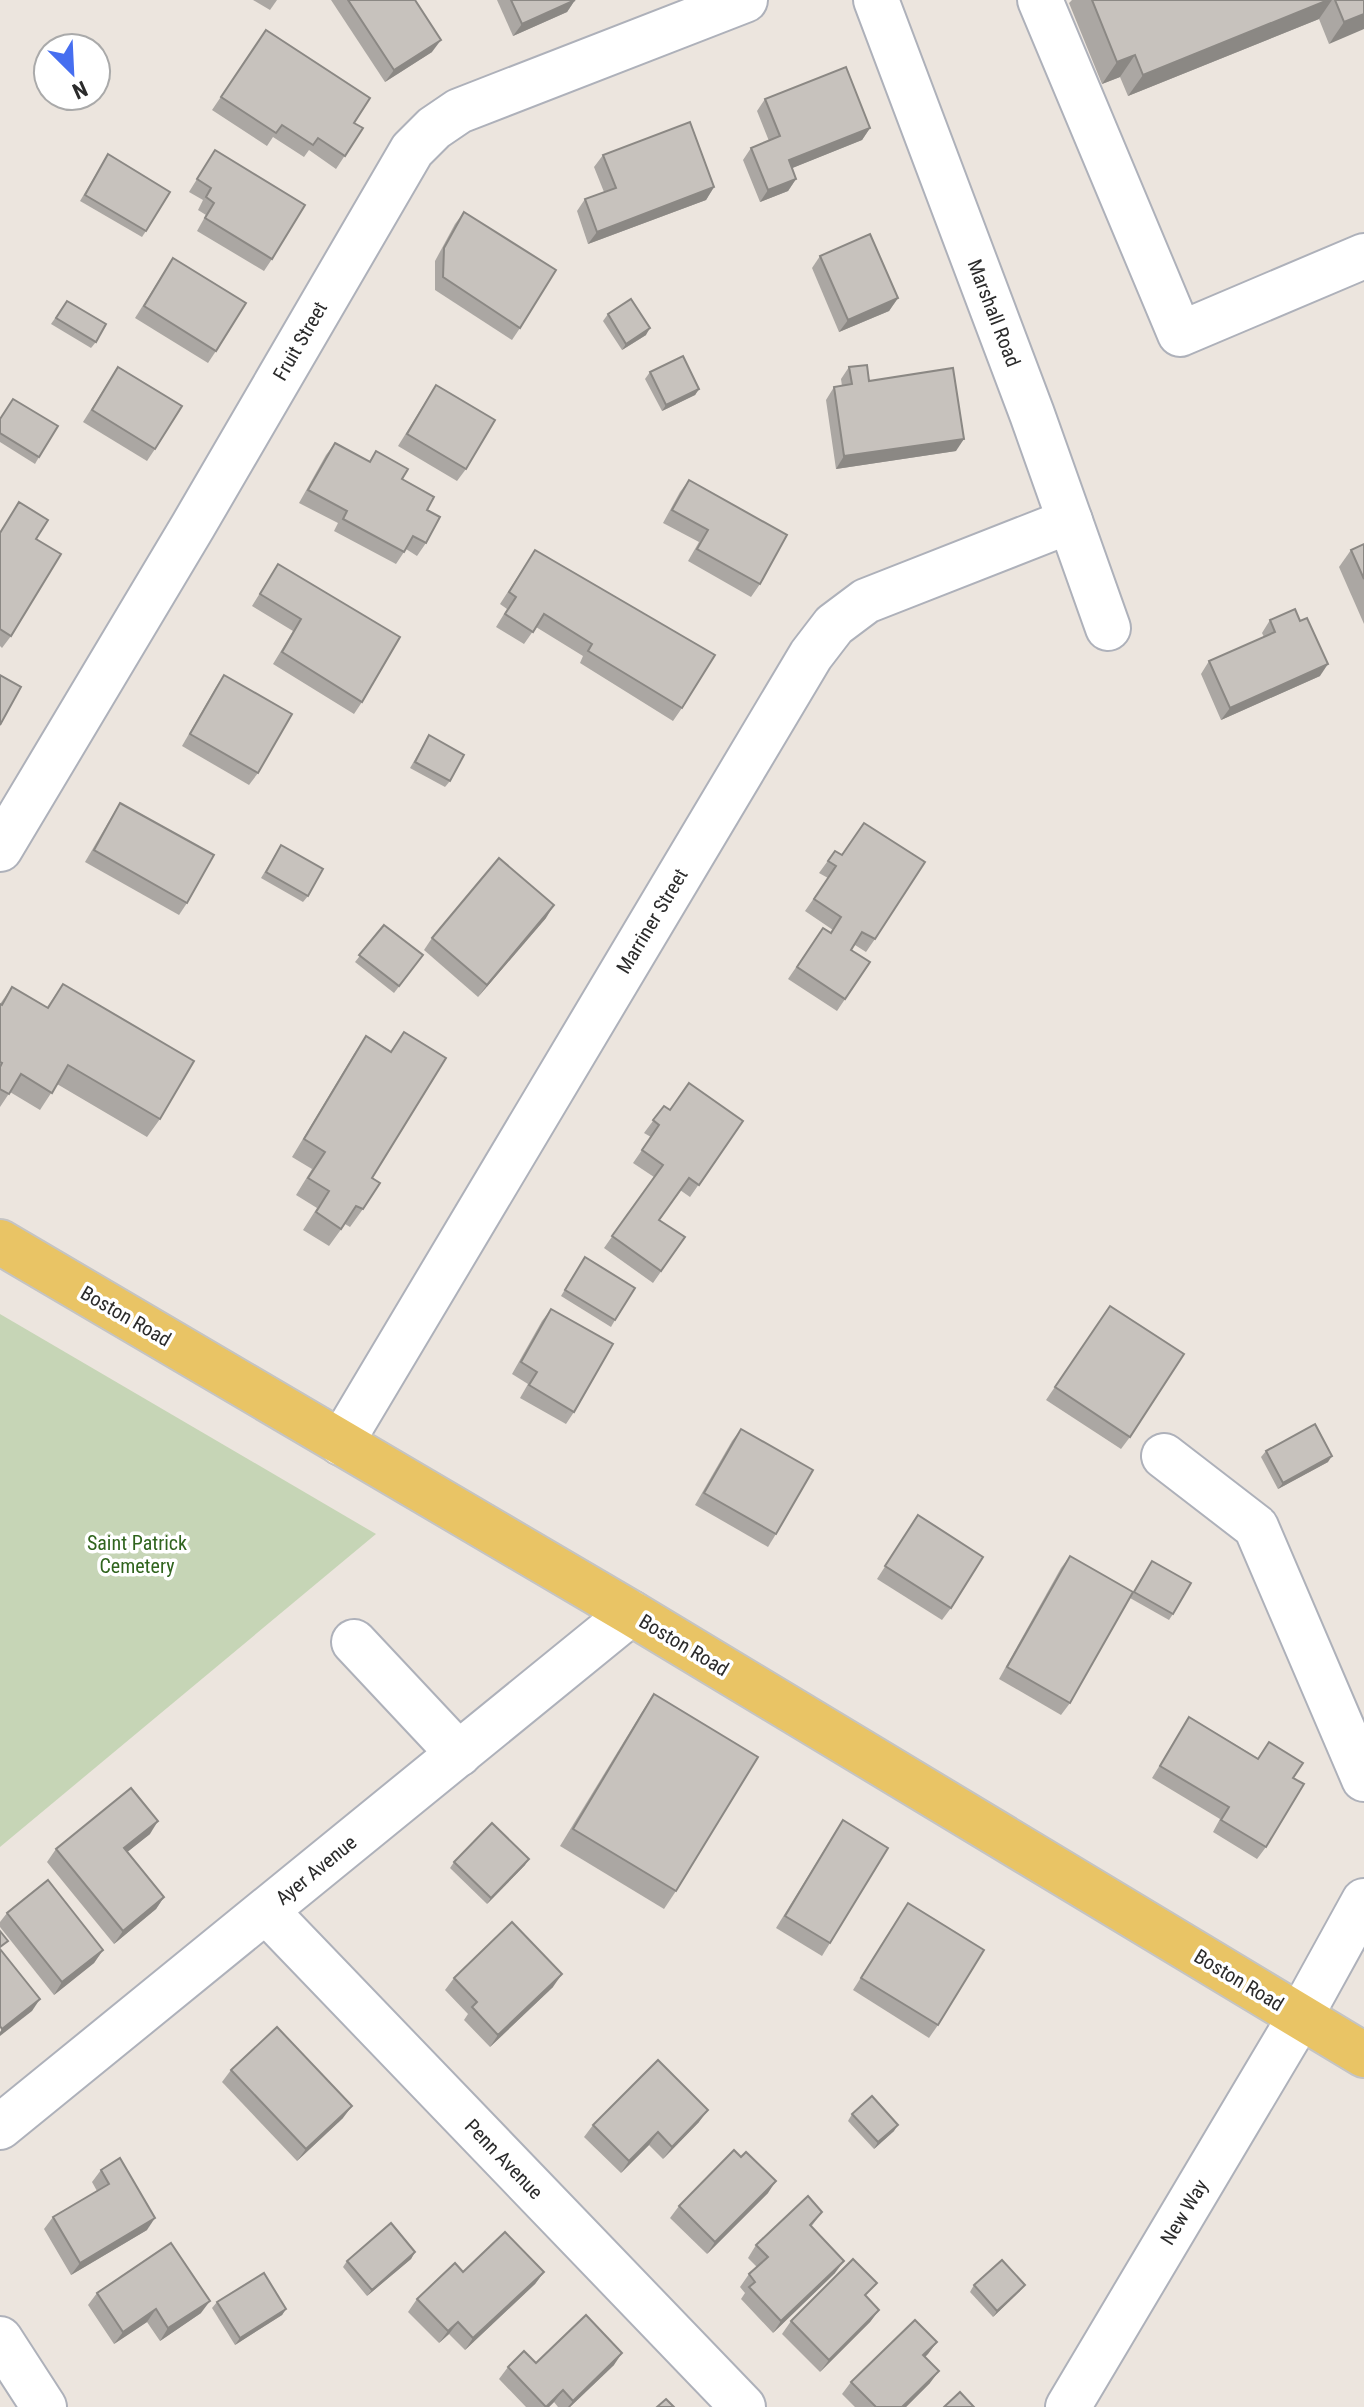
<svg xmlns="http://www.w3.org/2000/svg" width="1364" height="2407" viewBox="0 0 1364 2407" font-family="'Roboto Condensed',sans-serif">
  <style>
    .cemetery { fill: #c6d5b6 }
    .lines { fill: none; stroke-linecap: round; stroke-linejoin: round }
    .minor-casing { stroke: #aeb1ba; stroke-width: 48 }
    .major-casing { stroke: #c4c4c4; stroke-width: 48 }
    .minor { stroke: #fff; stroke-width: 44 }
    .major { stroke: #e9c465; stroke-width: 44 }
    .wall { fill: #aba7a3 }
    .shaded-wall { fill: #8b8884 }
    .building { fill: #c7c2bd; stroke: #8b8884; stroke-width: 2 }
    .labels { text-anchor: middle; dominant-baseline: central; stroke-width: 7; stroke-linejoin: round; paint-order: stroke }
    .street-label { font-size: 20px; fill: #2b2b2b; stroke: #fff }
    .park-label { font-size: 20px; fill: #30641e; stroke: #fff }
  </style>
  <rect width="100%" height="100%" fill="#ece5de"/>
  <path class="cemetery" d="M0,1314L376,1534L0,1847Z"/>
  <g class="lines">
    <defs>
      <g id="minor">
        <path d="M876,0L1032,414L1108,628"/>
        <path d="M1040,0L1180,334L1364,256"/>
        <path d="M0,849L193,526L412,150L434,128L459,111L745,0"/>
        <path d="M341,1443L811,655L834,625L866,601L1070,521"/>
        <path d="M1164,1456L1256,1527L1364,1779"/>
        <path d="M354,1642L459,1754"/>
        <path d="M266,1911L743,2407"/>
        <path d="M0,2127L631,1613"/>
        <path d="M0,2339L44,2407"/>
        <path d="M1068,2407L1300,2017L1364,1901"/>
      </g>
      <path id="major" d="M0,1242L631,1613L1364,2055"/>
    </defs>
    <use href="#minor" class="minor-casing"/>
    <use href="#major" class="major-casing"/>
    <use href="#minor" class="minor"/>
    <use href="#major" class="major"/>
  </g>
  <g class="wall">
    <path d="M253,0H277L270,10Z"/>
    <path d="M331,0H415L432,52L385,82Z"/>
    <path d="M497,0H575L567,12L513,36Z"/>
    <path d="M1072,0H1364L1329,44L1319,19L1128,96L1120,77L1102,84L1069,3Z"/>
    <path d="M266,30L354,123L363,128L336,169L309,150L304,157L273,137L267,146L212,110Z"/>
    <path d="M765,99L870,128L862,140L792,168L796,179L788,191L760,202L743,160L751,148L769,141L757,111Z"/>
    <path d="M215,150L272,259L264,271L197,231L206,215L198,210L203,200L189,192Z"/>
    <path d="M108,154L146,231L142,237L80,201Z"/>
    <path d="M603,155L714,187L706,200L588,244L577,211L585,199L604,192L594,167Z"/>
    <path d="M464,212L520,328L512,340L435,290V261L455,224Z"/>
    <path d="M820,256L898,298L889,311L839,332L812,268Z"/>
    <path d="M173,258L216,351L208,363L135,318Z"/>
    <path d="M67,301L96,342L91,348L51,324Z"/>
    <path d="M608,314L646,335L622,350L603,321Z"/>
    <path d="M118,367L155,449L147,461L83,422Z"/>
    <path d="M849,367L869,381L956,451L836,469L826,400L834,387L842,386L841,379Z"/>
    <path d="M650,372L699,389L695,395L662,411L645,379Z"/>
    <path d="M436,385L466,469L457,481L398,446Z"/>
    <path d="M0,418L39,457L35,464L0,442Z"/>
    <path d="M335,443L369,462L376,451L402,479L427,510L426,543L417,556L406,549L396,564L334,531L338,523L299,503L326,455Z"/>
    <path d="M689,480L760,584L751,597L688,561L699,542L663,523L680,492Z"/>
    <path d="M19,502L36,539L11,636L2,648L0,646V532Z"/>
    <path d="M1364,544V624L1339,567L1351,550Z"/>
    <path d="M535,550L682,708L673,721L580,663L583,656L536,627L524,644L496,627L507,609L500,604Z"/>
    <path d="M278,564L362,702L354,714L273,664L293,631L252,606Z"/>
    <path d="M1270,620L1320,676L1221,720L1201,674L1209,661L1264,637L1262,633Z"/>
    <path d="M224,675L258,773L249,785L182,746L216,687Z"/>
    <path d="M429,735L450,781L445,787L410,768Z"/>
    <path d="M120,803L187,903L179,915L85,862L112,816Z"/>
    <path d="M281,845L308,896L303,902L261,878Z"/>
    <path d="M835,851L875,939L866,952L855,945L851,950L870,962L837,1011L788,979L823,928L831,933L833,930L805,911L828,878L819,873Z"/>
    <path d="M546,918L478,997L424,950L432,938Z"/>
    <path d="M384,925L423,955L394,993L355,962Z"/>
    <path d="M63,984L160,1119L147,1137L57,1084L40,1110L10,1092L0,1107V1004L12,987L47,1007Z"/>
    <path d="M404,1032L372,1178L363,1209L350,1227L345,1224L329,1246L303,1230L317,1208L296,1195L312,1169L292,1157L354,1054L366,1036L391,1051Z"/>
    <path d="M664,1106L670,1110L743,1121L690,1197L680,1190L659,1220L685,1237L653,1283L604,1248L654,1177L633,1163L651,1137L644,1133Z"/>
    <path d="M581,1263L615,1320L611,1327L561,1296Z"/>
    <path d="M1110,1306L1130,1437L1121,1449L1046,1400Z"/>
    <path d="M551,1309L574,1412L566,1424L520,1398L528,1384L512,1374L542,1321Z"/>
    <path d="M741,1429L776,1534L768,1547L695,1505L732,1441Z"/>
    <path d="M1266,1451L1328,1462L1278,1489L1261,1457Z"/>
    <path d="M918,1515L951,1608L942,1620L877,1579Z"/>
    <path d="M1070,1556V1703L1061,1715L999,1679L1061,1568Z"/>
    <path d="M1152,1561L1173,1614L1169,1620L1130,1598Z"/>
    <path d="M654,1694L676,1891L664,1909L560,1846L642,1712Z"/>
    <path d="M1189,1717L1258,1758L1269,1742L1293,1778L1266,1847L1257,1859L1213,1832L1220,1819L1152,1778Z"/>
    <path d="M843,1820L830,1943L822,1956L776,1928Z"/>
    <path d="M150,1834L127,1852L164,1897L156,1909L114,1944L47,1862L56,1849Z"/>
    <path d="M454,1862L525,1865L487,1904L450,1868Z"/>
    <path d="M908,1903L938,2025L929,2038L853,1990Z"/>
    <path d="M7,1913L103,1950L94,1963L54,1995L0,1927V1922Z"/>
    <path d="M454,1978L553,1987L490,2047L464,2020L468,2014L445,1990Z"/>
    <path d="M231,2070L343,2118L297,2161L222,2082Z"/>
    <path d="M852,2114L894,2131L874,2149L848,2121Z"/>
    <path d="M699,2122L663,2159L649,2145L621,2173L584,2137L593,2125Z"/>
    <path d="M101,2170L147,2230L71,2275L44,2229L53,2217L97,2191L92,2182Z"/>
    <path d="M768,2193L707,2254L670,2218L679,2206Z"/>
    <path d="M822,2212L811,2227L835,2273L773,2333L741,2299L745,2293L740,2287L749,2274L757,2267L748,2258L756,2245Z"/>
    <path d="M415,2252L411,2259L367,2296L343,2267L347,2261Z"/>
    <path d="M463,2272H544L535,2284L465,2350L449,2334L439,2343L408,2312L417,2299Z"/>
    <path d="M974,2285L1020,2291L993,2317L970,2292Z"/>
    <path d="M97,2293L201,2313L160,2341L147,2322L114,2344L88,2305Z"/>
    <path d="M867,2297L879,2310L870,2322L820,2372L782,2334L791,2321Z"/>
    <path d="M217,2302L286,2309L282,2315L235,2345L212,2308Z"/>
    <path d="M937,2342L925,2357L930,2383L906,2407H855L842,2394L851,2382Z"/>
    <path d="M536,2363L614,2365L570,2407H558L554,2402L549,2407H526L499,2379L508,2367Z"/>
  </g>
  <g class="shaded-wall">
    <path d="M575,0L567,12L513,36L522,24Z"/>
    <path d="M1328,0H1332L1319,19L1128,96L1143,75Z"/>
    <path d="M1364,14V29L1329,44L1344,22Z"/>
    <path d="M441,40L432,52L385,82L394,70Z"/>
    <path d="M1135,55L1120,77L1102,84L1117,62Z"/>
    <path d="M870,128L862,140L780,173L789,160Z"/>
    <path d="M796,179L788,191L760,202L768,190Z"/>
    <path d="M714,187L706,200L588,244L597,232Z"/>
    <path d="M898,298L889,311L839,332L848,320Z"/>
    <path d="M650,328L646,335L622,350L626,344Z"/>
    <path d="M699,389L695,395L662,411L666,405Z"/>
    <path d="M964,439L956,451L836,469L844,456Z"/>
    <path d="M1328,664L1320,676L1221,720L1230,708Z"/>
    <path d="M554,905L546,918L478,997L487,985Z"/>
    <path d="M1332,1456L1328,1462L1278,1489L1283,1483Z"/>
    <path d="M158,1821L150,1834L116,1861L124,1848Z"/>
    <path d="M529,1859L525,1865L487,1904L491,1898Z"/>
    <path d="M164,1897L156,1909L114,1944L123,1931Z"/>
    <path d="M103,1950L94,1963L54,1995L62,1982Z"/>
    <path d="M562,1974L553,1987L490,2047L498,2035Z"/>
    <path d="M40,1999L32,2011L0,2036V2032L2,2029Z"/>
    <path d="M352,2106L343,2118L297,2161L306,2149Z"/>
    <path d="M708,2110L699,2122L663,2159L672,2147Z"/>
    <path d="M898,2125L894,2131L874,2149L878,2142Z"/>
    <path d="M658,2132L649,2145L621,2173L629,2161Z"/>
    <path d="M776,2181L768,2193L707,2254L715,2242Z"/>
    <path d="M155,2218L147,2230L71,2275L80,2263Z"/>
    <path d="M415,2252L411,2259L367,2296L372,2290Z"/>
    <path d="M844,2261L835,2273L773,2333L781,2321Z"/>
    <path d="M544,2272L535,2284L465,2350L473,2338Z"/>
    <path d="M1025,2285L1020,2291L993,2317L997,2311Z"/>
    <path d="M210,2301L201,2313L160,2341L168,2328Z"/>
    <path d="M156,2309L147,2322L114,2344L123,2332Z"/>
    <path d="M286,2309L282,2315L235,2345L240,2338Z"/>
    <path d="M879,2310L870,2322L820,2372L829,2360Z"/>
    <path d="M458,2322L449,2334L439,2343L448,2331Z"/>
    <path d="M937,2342L928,2354L915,2367L923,2355Z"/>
    <path d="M622,2353L614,2365L570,2407H568L573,2401Z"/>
    <path d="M939,2371L930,2383L906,2407H902Z"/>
    <path d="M563,2390L554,2402L549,2407H546Z"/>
  </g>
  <g class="building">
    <path d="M348,0H415L441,40L394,70Z"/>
    <path d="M511,0H575L522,24Z"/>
    <path d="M1092,0H1328L1143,75L1135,55L1117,62Z"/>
    <path d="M1335,0H1364V14L1344,22Z"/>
    <path d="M266,30L370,98L354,123L363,128L345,156L318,138L313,145L282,125L276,133L221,97Z"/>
    <path d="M846,67L870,128L789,160L796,179L768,190L751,148L780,136L765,99Z"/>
    <path d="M690,122L714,187L597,232L585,199L616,188L603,155Z"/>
    <path d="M215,150L305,205L272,259L205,218L214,203L206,197L211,188L197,179Z"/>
    <path d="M108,154L170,192L146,231L85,195Z"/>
    <path d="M464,212L556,270L520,328L443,277L444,248Z"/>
    <path d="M870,234L898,298L848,320L820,256Z"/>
    <path d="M173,258L246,303L216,351L144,306Z"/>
    <path d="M631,299L650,328L626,344L608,314Z"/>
    <path d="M67,301L106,324L96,342L56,318Z"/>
    <path d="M683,356L699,389L666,405L650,372Z"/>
    <path d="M867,365L869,381L953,368L964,439L844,456L834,387L852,384L849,367Z"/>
    <path d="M118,367L182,406L155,449L92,410Z"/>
    <path d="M436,385L495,420L466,469L407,434Z"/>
    <path d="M13,399L58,426L39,457L0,433V419Z"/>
    <path d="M335,443L370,462L376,451L408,469L402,479L434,497L427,510L440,517L426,543L413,536L404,552L343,519L347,511L308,490Z"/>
    <path d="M689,480L787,535L760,584L697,549L708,530L672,510Z"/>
    <path d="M19,502L48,520L36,539L61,554L11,636L0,629V533Z"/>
    <path d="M1364,544V579L1351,550Z"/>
    <path d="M535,550L715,655L682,708L588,651L592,644L544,614L533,632L505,614L516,597L509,592Z"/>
    <path d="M278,564L400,637L362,702L282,652L301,619L260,594Z"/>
    <path d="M1295,609L1300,621L1307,618L1328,664L1230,708L1209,661L1275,632L1270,620Z"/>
    <path d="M0,675L21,687L0,725Z"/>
    <path d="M224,675L292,714L258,773L190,734Z"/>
    <path d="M429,735L464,755L450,781L415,762Z"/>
    <path d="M120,803L214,855L187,903L94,850Z"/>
    <path d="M864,823L925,862L875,939L862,932L851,950L870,962L845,999L797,967L823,928L831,933L841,917L814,899L836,866L828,861L835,851L842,855Z"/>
    <path d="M281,845L323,869L308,896L266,872Z"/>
    <path d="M499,858L554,905L487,985L432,938Z"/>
    <path d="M384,925L423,955L399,986L359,955Z"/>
    <path d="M63,984L194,1061L160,1119L68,1065L52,1093L21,1074L9,1094L0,1089V1067L2,1063L0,1062V1004L2,1005L12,987L48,1008Z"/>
    <path d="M404,1032L446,1058L372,1178L380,1183L363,1209L356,1206L341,1229L316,1212L329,1191L308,1178L325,1152L304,1139L366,1036L391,1052Z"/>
    <path d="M689,1083L743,1121L699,1185L689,1178L659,1220L685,1237L661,1271L612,1236L663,1165L642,1150L659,1125L653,1120L664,1106L670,1110Z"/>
    <path d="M585,1257L635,1288L615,1320L565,1290Z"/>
    <path d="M1110,1306L1184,1354L1130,1437L1055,1387Z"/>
    <path d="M551,1309L613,1344L574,1412L529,1385L537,1372L521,1362Z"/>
    <path d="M1315,1424L1332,1456L1283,1483L1266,1451Z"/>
    <path d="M741,1429L813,1470L776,1534L704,1493Z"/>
    <path d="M918,1515L983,1557L951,1608L885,1566Z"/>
    <path d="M1070,1556L1133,1592L1070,1703L1007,1667Z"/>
    <path d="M1152,1561L1191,1583L1173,1614L1134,1592Z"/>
    <path d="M654,1694L758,1757L676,1891L573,1829Z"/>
    <path d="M1189,1717L1258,1759L1269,1742L1303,1763L1293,1778L1304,1784L1266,1847L1221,1820L1229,1807L1160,1766Z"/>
    <path d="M131,1788L158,1821L124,1848L164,1897L123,1931L56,1849Z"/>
    <path d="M843,1820L888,1848L830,1943L785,1916Z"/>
    <path d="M492,1823L529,1859L491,1898L454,1862Z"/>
    <path d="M48,1880L103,1950L62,1982L7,1913Z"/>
    <path d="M908,1903L984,1950L938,2025L861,1978Z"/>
    <path d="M512,1922L562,1974L498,2035L472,2007L477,2002L454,1978Z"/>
    <path d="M0,1931L8,1941L0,1947Z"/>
    <path d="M0,1949L40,1999L2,2029L0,2026Z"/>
    <path d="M277,2027L352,2106L306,2149L231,2070Z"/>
    <path d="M658,2060L708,2110L672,2147L658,2132L629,2161L593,2125Z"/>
    <path d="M872,2096L898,2125L878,2142L852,2114Z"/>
    <path d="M734,2150L741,2157L746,2152L776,2181L715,2242L679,2206Z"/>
    <path d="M120,2158L155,2218L80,2263L53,2217L109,2184L101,2170Z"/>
    <path d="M808,2196L822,2212L810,2225L844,2261L781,2321L749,2287L755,2282L749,2274L768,2257L756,2245Z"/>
    <path d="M391,2223L415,2252L372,2290L347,2261Z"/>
    <path d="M505,2232L544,2272L473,2338L458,2322L448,2331L417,2299L455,2263L463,2272Z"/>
    <path d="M171,2243L210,2301L168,2328L156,2309L123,2332L97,2293Z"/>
    <path d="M853,2259L877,2283L865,2295L879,2310L829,2360L791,2321Z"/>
    <path d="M1002,2260L1025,2285L997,2311L974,2285Z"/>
    <path d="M264,2273L286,2309L240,2338L217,2302Z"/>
    <path d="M586,2315L622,2353L573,2401L563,2390L546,2407L508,2367L524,2351L536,2363Z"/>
    <path d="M915,2320L937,2342L923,2355L939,2371L902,2407H876L851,2382Z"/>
    <path d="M960,2392L974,2407H944Z"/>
    <path d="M666,2399L674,2407H657Z"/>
  </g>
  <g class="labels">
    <g class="street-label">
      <text transform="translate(994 313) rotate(69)">Marshall Road</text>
      <text transform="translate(300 341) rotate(-60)">Fruit Street</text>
      <text transform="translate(652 921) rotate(-59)">Marriner Street</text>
      <text transform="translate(126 1316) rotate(30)">Boston Road</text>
      <text transform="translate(684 1645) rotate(31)">Boston Road</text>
      <text transform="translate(316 1870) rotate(-39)">Ayer Avenue</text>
      <text transform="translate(1239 1980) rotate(31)">Boston Road</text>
      <text transform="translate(504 2159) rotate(46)">Penn Avenue</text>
      <text transform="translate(1184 2212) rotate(-59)">New Way</text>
    </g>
    <g class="park-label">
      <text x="137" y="1543">Saint Patrick<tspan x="137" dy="23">Cemetery</tspan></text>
    </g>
  </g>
  <g transform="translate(72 72) rotate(156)"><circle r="38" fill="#ffffff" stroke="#aaaaaa" stroke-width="2"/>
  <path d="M0-6L14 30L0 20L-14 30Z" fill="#466ef0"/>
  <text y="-12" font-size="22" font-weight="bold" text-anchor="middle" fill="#2b2b2b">N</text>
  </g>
</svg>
